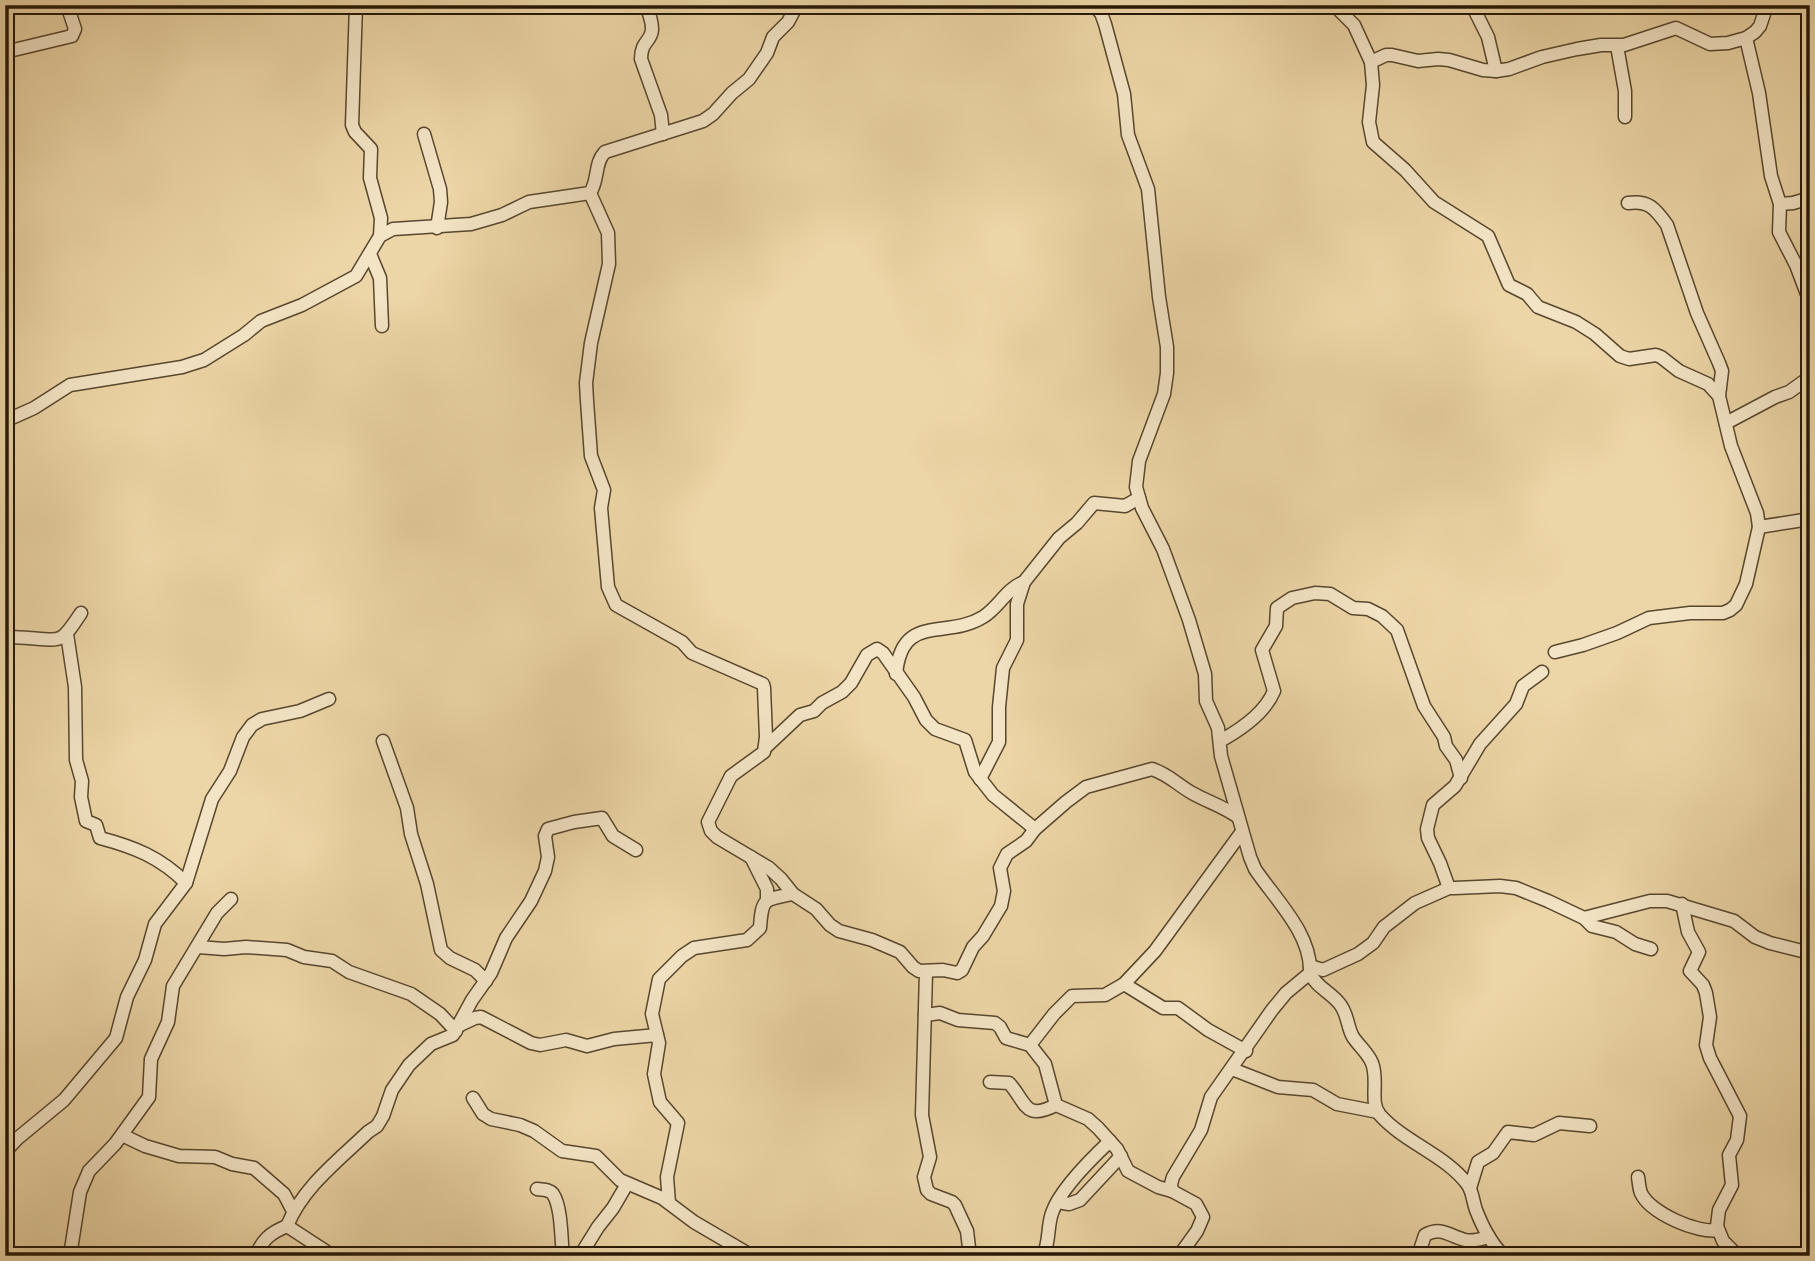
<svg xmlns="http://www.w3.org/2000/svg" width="1815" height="1261" viewBox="0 0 1815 1261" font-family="'Gentium Book Plus',serif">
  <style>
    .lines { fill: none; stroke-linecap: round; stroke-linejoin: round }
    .minor-casing { stroke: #58472e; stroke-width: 15 }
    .minor { stroke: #f3e4c5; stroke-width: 12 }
  </style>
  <rect width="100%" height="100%" fill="#ecd5a6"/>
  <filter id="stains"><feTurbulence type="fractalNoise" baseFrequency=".00286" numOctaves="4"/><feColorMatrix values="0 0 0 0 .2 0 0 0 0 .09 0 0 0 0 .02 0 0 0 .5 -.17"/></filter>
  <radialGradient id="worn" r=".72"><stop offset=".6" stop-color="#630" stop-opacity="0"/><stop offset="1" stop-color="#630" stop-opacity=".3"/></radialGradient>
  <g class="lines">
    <defs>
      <g id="minor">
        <path d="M356,5L352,125L355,132L371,149L370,178L381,218L380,236"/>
        <path d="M646,5C662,46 641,33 641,59L661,115L663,134"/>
        <path d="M1093,5L1101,13L1105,24L1124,94L1128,135L1148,189L1159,297L1167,347V373L1164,394L1139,461L1136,487L1142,508L1163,549L1189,620L1205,674L1206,701L1218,728L1221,756L1250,857L1255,869C1275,899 1312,934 1310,973L1286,993L1272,1010L1211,1097L1201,1130L1173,1177L1171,1184L1172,1191L1196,1204L1203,1217L1197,1231L1179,1256"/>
        <path d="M1334,5L1354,25L1371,62L1386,55H1392L1418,61L1438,59L1449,60L1483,70L1496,71L1509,69L1542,57L1577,49L1601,45H1624L1676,28L1710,44L1728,43L1746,38L1755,32L1760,26L1767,5"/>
        <path d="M1472,5L1488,37L1496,71"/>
        <path d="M1746,38L1759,93L1771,176L1780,204L1779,232L1796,265L1810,302"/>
        <path d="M1617,46L1625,91V117"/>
        <path d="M5,52L72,36L75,29L67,5"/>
        <path d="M1371,62L1373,85L1369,122L1373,142L1405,170L1434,202L1488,236L1509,285L1527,294L1538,307L1576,322L1595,334L1620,356L1629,359L1656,355L1661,357L1679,371L1708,384L1719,396L1731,446L1757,513L1759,527L1746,584L1736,605L1730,610L1723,613H1690L1649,618L1617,633L1583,645L1555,652"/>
        <path d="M424,134L440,189L441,202L437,228"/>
        <path d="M590,193L608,233L609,264L591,343L586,383L587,401L591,456L604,490L601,508L608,587L616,605L682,642L692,653L763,684L764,688L766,737L764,752L731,776L708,822L711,831L717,837L769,868L781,879L793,894L816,909L830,925L839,931L872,940L900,952L913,967L919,971L943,970L957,973L962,970L973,947L983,936L1001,906L1004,891L1000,868L1007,854L1026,841L1035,829L1066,802L1086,787L1152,769C1168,774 1178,785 1192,793C1208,802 1223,806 1238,817"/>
        <path d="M1628,203C1648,200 1655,208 1667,225L1697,313L1719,363L1722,371L1719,396"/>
        <path d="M1780,204L1793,203L1810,198"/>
        <path d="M370,254L380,278L382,326"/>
        <path d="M5,421L34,408L70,385L182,367L204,360L244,335L261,321L302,305L356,276L380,236L393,229L471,224L502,215L529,202L590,193C599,180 594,163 605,152L703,121L713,114L732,93L749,79L767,53L773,37L788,22L797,5"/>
        <path d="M1726,423L1775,397L1789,392L1810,377"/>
        <path d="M1759,527L1810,519"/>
        <path d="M67,634L75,687L76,760L82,781L81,797L86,821L96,825L100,838C134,847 160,857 186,883"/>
        <path d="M5,636C13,638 21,637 29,638C63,641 61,643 81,613"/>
        <path d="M896,674C902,612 946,640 983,617C999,607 1006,589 1024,582"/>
        <path d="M383,741L407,808L411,834L427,884L441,950L450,958L475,970L486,981"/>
        <path d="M1220,741C1240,730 1265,713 1274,691L1262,650L1276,626L1277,608L1292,598L1315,593L1330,594L1353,608L1368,609L1382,616L1397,630L1424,706L1444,737L1446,746L1456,760L1461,778"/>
        <path d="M766,747L800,715L814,711L822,703L842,692L851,683L867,655L877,649L883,653L914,697L926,720L935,729L965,740L975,772L993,795L1035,829"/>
        <path d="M980,779L999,742V707L1003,668L1017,640V604L1024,582L1059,538L1077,523L1094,503L1125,506L1139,498"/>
        <path d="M751,857L767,889V901"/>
        <path d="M1449,888L1440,863L1428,838L1427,829L1433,805L1455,786L1480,744L1516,704L1523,686L1542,672"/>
        <path d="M1682,904L1688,932L1699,952L1690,971L1703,985L1706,993L1710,1017L1706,1045L1710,1058L1740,1116L1737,1140L1729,1155L1732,1185L1719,1210L1717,1226L1723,1241L1738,1256"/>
        <path d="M1584,918L1650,901H1667L1734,921L1755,937L1770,943L1810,953"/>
        <path d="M198,947L224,949L246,947L287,950L304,957L332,961L349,972L411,994L440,1014L456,1031"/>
        <path d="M1310,966L1323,970L1358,954L1373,943L1384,927L1415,903L1449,888H1455L1500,886L1516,888L1548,901L1584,918L1592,926L1616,932L1635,944L1651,949"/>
        <path d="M926,972L922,1115L930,1157L924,1177L927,1190L931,1194L952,1202L955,1205L967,1231L970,1256"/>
        <path d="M1310,973C1316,987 1329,991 1339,1003C1348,1013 1347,1027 1353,1037C1359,1046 1368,1053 1372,1063C1379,1080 1369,1103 1380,1115C1405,1143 1446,1155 1468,1185C1473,1193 1473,1202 1476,1210C1483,1228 1491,1244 1504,1256"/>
        <path d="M1124,984L1163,1008H1178L1208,1030L1246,1051"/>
        <path d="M925,1015L940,1013L958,1020L995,1023L1000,1027L1006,1038L1030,1045L1045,1064L1056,1105L1088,1119L1098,1128L1117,1149L1128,1171L1158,1187L1172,1191"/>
        <path d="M460,1025L475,1018L481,1017L531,1043L540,1045L566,1040L587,1046L614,1039L657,1035"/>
        <path d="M1030,1045L1054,1014L1072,996L1105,995L1124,984L1155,951L1241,833"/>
        <path d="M1232,1069L1278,1087L1313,1090L1337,1104L1378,1112"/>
        <path d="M990,1082L1009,1083C1027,1103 1024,1121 1056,1105"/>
        <path d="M473,1098L483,1114L491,1119L520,1125L534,1131L562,1151L596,1156L620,1180L662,1198L694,1222L752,1256"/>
        <path d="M122,1135L145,1146L179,1156L215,1157L232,1164L254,1168L284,1194L293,1211"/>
        <path d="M5,1152L18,1138L64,1100L116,1038L127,997L145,960L155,924L186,883L212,799L230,771L243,737L252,725L262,719L300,711L329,699"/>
        <path d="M1638,1177C1639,1182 1639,1188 1641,1193C1650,1213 1698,1234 1718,1230"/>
        <path d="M1470,1188L1478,1162L1493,1153L1508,1132L1534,1135L1559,1123L1590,1126"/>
        <path d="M537,1189C543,1190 549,1189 553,1194C562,1208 561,1240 563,1256"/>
        <path d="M1058,1202L1069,1204L1080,1200L1121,1156"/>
        <path d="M669,1203L667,1177L678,1123L660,1102L654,1074L659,1043L652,1014L659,979L682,956L694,948L747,940L760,928C762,896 765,900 793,894"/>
        <path d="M287,1226C303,1187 338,1161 368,1132L377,1126L383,1116L392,1090L409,1065L431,1044L453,1035L472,1000L491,973L506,938L531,901L545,871L548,857L545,836L548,829L574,822L602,818L613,836L636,850"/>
        <path d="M70,1256L80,1192L89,1171L115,1144L149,1097L151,1059L168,1022L173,986L217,913L231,899"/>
        <path d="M256,1256C262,1240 270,1233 287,1226L333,1256"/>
        <path d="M580,1256L598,1227L613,1208L627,1184"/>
        <path d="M687,1256L688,1255"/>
        <path d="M1043,1256C1050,1242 1047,1227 1052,1213C1060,1189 1092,1158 1110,1141"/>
        <path d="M1418,1256L1425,1235C1442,1226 1449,1236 1465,1240C1473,1242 1481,1239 1489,1237"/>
      </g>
    </defs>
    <use href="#minor" class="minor-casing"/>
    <use href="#minor" class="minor"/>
  </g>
  <rect width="1815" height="1261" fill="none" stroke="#ecd5a6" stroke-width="28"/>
  <rect x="7" y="7" width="1801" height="1247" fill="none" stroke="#261806" stroke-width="3.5"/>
  <rect x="14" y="14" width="1787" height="1233" fill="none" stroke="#261806" stroke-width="2"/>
  <rect width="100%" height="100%" filter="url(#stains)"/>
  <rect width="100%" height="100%" fill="url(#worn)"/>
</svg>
